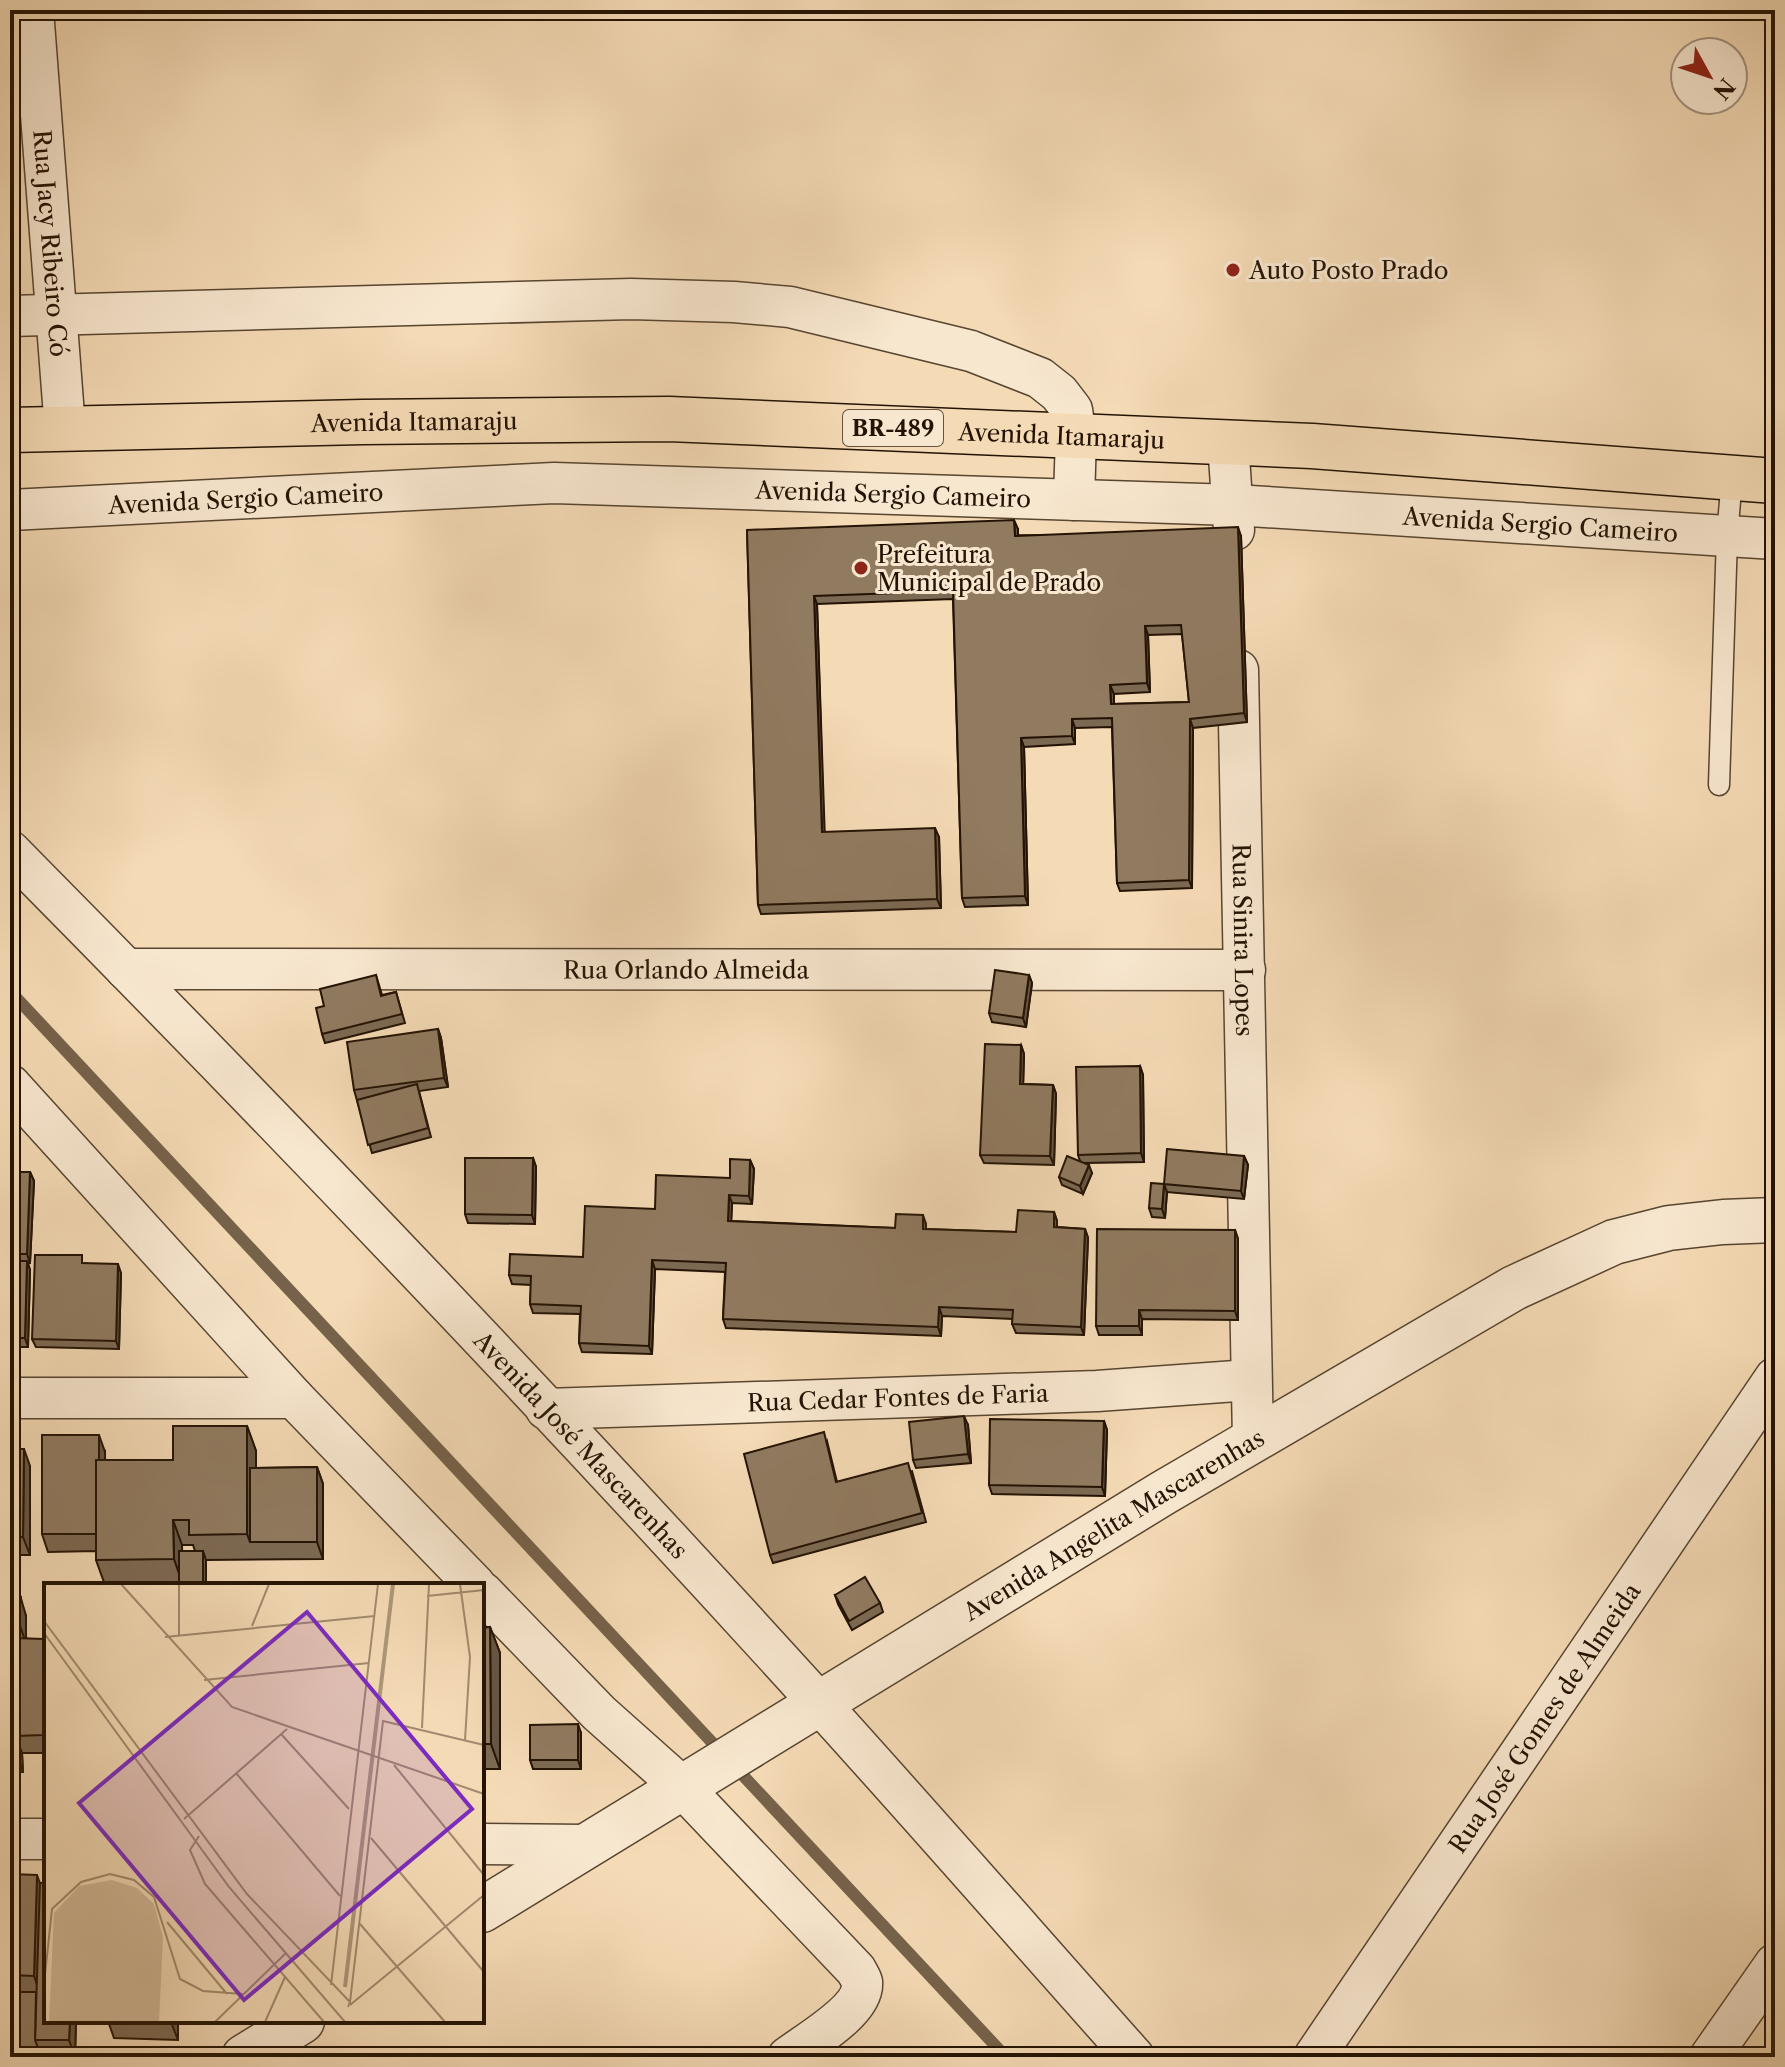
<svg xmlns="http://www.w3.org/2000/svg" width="1785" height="2067" viewBox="0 0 1785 2067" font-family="'Libre Caslon Text',serif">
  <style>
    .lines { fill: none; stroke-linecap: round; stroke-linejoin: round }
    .stream { stroke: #76624a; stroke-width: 12 }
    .service-casing { stroke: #584530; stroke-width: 23 }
    .minor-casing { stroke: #584530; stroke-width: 43 }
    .tertiary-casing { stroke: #584530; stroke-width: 47 }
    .primary-casing { stroke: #241304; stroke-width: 47 }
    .service { stroke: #f8e7cf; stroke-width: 20 }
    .minor { stroke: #f8e7cf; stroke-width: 40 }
    .tertiary { stroke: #f8e7cf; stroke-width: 44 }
    .primary { stroke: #f4dab5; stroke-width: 44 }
    .wall { fill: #7c6953; stroke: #241304; stroke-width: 2; fill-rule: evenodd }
    .shaded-wall { fill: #655543; stroke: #241304; stroke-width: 2 }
    .building { fill: #907a60; stroke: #241304; stroke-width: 2; fill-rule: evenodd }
    .poi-dot { fill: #8f2418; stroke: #f8e7cf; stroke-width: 3 }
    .labels { text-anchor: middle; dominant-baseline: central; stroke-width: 6; stroke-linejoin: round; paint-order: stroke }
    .shield { fill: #f8e7cf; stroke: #645341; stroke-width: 2 }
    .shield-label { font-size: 22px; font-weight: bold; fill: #241304 }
    .street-label { font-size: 24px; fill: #241304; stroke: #f8e7cf }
    .poi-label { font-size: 24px; fill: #241304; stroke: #f8e7cf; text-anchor: start }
    .inset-river { fill: none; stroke: #ad9679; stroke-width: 4 }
    .inset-road { fill: none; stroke: #a18a6e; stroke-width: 2 }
    .view { fill: #7b2cbf; fill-opacity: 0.15; stroke: #7b2cbf; stroke-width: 4 }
    .inset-edge { fill: none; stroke: #241304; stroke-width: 4 }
  </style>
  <rect width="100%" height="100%" fill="#f4dab5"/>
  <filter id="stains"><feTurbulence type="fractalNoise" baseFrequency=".0025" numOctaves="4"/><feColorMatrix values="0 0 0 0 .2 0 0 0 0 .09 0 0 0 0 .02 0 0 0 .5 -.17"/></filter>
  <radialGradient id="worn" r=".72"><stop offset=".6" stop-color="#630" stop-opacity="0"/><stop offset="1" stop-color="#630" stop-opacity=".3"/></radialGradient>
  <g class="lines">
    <path class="stream" d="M10,991L1006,2057"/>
    <defs>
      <path id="service" d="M1719,785L1727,536L1732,478"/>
      <g id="minor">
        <path id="s1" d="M33,10L65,429"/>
        <path d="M10,316L631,299L734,302L790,307L971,351L1040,378L1059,393L1072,410L1076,436L1074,500"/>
        <path d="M1228,442L1234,530"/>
        <path id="s2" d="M10,510L554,483L1234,505L1775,539"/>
        <path id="s3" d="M1238,670L1253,1440"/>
        <path id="s4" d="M10,851C285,1129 557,1414 820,1704C926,1821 1029,1939 1134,2057"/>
        <path id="s5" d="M126,969L1245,970"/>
        <path d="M10,1085L294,1398L475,1585"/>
        <path d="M10,1398H294"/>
        <path id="s6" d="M546,1409L1097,1391L1250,1380"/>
        <path d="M482,1592L599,1713L682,1787L856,1970C858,1974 861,1978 862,1982C865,2010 808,2042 788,2057"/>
        <path d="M10,1839H46"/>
        <path d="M482,1844L585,1845"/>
        <path id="s7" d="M1314,2057L1775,1378"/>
        <path d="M1710,2057L1775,1964"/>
      </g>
      <g id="tertiary">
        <path id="s8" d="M482,1910L1163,1493L1514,1288L1614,1242L1669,1228L1723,1222L1775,1220"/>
        <path d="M244,2057L302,2021"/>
      </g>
      <g id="primary">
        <path id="s9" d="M10,430L363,422L669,419L1312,446L1775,481"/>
      </g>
    </defs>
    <use href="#service" class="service-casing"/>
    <use href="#minor" class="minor-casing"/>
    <use href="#tertiary" class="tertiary-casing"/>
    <use href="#primary" class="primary-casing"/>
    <use href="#service" class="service"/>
    <use href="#minor" class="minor"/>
    <use href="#tertiary" class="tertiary"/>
    <use href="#primary" class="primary"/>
  </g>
  <g class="wall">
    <path d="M1018,529V535L1241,536L1247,722L1193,728L1192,888L1120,891L1117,883L1112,727L1075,728V744L1024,747L1028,905L965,907L962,898L953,599L817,604L824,832L939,837L941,908L761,914L758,905L747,530ZM1182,634L1189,702L1114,704V694L1150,692L1148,635Z"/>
    <path d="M376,975L382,995L396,992L405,1023L325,1043L322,1034L324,1006Z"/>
    <path d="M1029,975L1032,983L1026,1027L992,1022L989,1013Z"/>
    <path d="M438,1029L441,1038L448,1087L419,1091L431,1137L372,1153L354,1090Z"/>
    <path d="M1021,1045L1024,1054L1023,1084L1053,1085L1056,1094L1054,1165L984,1163L980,1155Z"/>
    <path d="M1140,1066L1143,1075L1144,1162L1085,1163L1092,1173L1083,1194L1062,1185L1059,1177L1080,1161L1078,1155Z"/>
    <path d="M10,1115L17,1116L20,1124L19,1172H30L34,1181L30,1263H28L30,1270L28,1347H10Z"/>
    <path d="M1244,1156L1248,1165L1244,1199L1167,1192L1165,1218L1152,1217L1149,1208L1164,1184Z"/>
    <path d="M533,1158L536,1167L535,1224L468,1223L465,1214Z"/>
    <path d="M750,1160L754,1169L752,1204L732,1203L731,1221L895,1228L926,1224V1229L1016,1232L1054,1212L1057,1221V1227L1085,1229L1088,1238L1084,1335L1016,1333L1012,1324L1013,1319L942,1316L941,1336L726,1328L723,1319L725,1272L655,1269L652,1354L582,1352L579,1343L580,1314L533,1313L530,1304L531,1285L512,1284L509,1275L583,1257L655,1209L730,1178Z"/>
    <path d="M1235,1230L1238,1239V1320L1142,1319V1335H1099L1096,1326Z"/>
    <path d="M85,1263L121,1273L119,1349L36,1347L32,1339Z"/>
    <path d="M1104,1421L1107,1430L1105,1496L992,1494L989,1485Z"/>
    <path d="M968,1425L971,1463L916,1468L913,1460Z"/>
    <path d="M247,1426L256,1451V1468L317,1467L323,1484V1559L206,1560V1585H105L96,1560V1551L48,1552L42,1534L105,1452V1460H173ZM182,1545H193L195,1551H182Z"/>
    <path d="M827,1441L837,1482L912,1471L926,1522L773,1563L770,1555Z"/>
    <path d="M10,1449L30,1466V1555H15V1563H10Z"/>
    <path d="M10,1588L21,1597V1602L26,1616V1638L46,1648V1753H22L23,1772H10Z"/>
    <path d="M835,1595L880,1603L883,1612L852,1630L838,1604Z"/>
    <path d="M482,1627H490L500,1653V1769H482Z"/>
    <path d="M581,1733V1769H533L530,1760Z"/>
    <path d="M10,1874L76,2021L75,2057L10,2056Z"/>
    <path d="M108,2021H178V2040L114,2038Z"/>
  </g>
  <g class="shaded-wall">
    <path d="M1014,520L1018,529V544L1015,536Z"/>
    <path d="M1238,527L1241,536L1247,722L1244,713Z"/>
    <path d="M814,596L817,604L825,841L822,832Z"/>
    <path d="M1145,626L1148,635L1150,692L1147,683Z"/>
    <path d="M1110,685L1114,694V713L1111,704Z"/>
    <path d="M1072,719L1075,728V744L1072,736Z"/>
    <path d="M1190,719L1193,728L1192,888L1189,880Z"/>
    <path d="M1021,738L1024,747L1028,905L1025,896Z"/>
    <path d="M935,828L939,837L941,908L937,899Z"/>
    <path d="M1029,975L1032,983L1026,1027L1023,1018Z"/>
    <path d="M438,1029L441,1038L448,1087L444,1078Z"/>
    <path d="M1021,1045L1024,1054L1023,1093L1020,1084Z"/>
    <path d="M1140,1066L1143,1075L1144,1162L1141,1153Z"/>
    <path d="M1053,1085L1056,1094L1054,1165L1050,1156Z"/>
    <path d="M17,1116L20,1124L18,1180L15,1172Z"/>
    <path d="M1244,1156L1248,1165L1244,1199L1241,1191Z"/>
    <path d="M533,1158L536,1167L535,1224L532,1215Z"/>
    <path d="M750,1160L754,1169L752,1204L749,1196Z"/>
    <path d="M1089,1165L1092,1173L1083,1194L1080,1186Z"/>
    <path d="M30,1172L34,1181L30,1263L27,1254Z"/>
    <path d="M1164,1184L1167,1192L1165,1218L1162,1209Z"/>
    <path d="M729,1195L732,1203L731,1230L728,1221Z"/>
    <path d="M1054,1212L1057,1221V1236L1054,1227Z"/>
    <path d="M923,1215L926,1224V1237L923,1229Z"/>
    <path d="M1085,1229L1088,1238L1084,1335L1081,1327Z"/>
    <path d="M1235,1230L1238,1239V1320L1235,1311Z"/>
    <path d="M652,1260L655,1269L652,1354L649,1346Z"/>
    <path d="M27,1261L30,1270L28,1347L25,1338Z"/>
    <path d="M118,1264L121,1273L119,1349L116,1341Z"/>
    <path d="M939,1307L942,1316L941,1336L938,1327Z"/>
    <path d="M1139,1310L1142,1319V1335L1139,1326Z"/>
    <path d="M964,1416L968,1425L971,1463L968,1454Z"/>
    <path d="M1104,1421L1107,1430L1105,1496L1102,1487Z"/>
    <path d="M247,1426L256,1451V1542H250L247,1534Z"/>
    <path d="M99,1435L105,1452L106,1551L99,1534Z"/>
    <path d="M24,1449L30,1466V1555L23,1537Z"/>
    <path d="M317,1467L323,1484V1559L317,1542Z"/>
    <path d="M173,1520L182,1545L183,1585L174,1559Z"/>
    <path d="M10,1540L15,1555V1563L10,1548Z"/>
    <path d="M203,1551L206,1560V1585H203Z"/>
    <path d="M18,1588L26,1616V1643L20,1626Z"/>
    <path d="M490,1627L500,1653V1769L491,1744Z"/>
    <path d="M43,1639L46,1648V1744L43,1735Z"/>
    <path d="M578,1724L581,1733V1769L578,1760Z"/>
    <path d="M16,1736L22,1753L23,1772L17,1755Z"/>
    <path d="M37,1875L46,1900L40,1993L34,1976Z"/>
    <path d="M70,2021H76L75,2057L69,2040Z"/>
    <path d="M171,2021H178V2040L171,2022Z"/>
  </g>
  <g class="building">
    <path d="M1014,520L1015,536L1238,527L1244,713L1190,719L1189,880L1117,883L1112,718L1072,719V736L1021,738L1025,896L962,898L953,591L814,596L822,832L935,828L937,899L758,905L747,530ZM1181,625L1189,702L1111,704L1110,685L1147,683L1145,626Z"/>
    <path d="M995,970L1029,975L1023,1018L989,1013Z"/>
    <path d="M376,975L381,996L396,992L402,1014L322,1034L316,1008L324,1006L320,989Z"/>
    <path d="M438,1029L444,1078L354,1090L347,1042Z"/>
    <path d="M985,1044L1021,1045L1020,1084L1053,1085L1050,1156L980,1155Z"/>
    <path d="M1140,1066L1141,1153L1078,1155L1076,1067Z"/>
    <path d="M417,1084L428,1128L368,1145L357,1100Z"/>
    <path d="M10,1115L17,1116L15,1172H30L27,1254H10Z"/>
    <path d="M1167,1149L1244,1156L1241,1191L1164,1184Z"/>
    <path d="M1067,1156L1089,1165L1080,1186L1059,1177Z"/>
    <path d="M465,1158H533L532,1215L465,1214Z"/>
    <path d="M730,1159L750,1160L749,1196L729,1195L728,1221L895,1228L896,1214L923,1215V1229L1016,1232L1018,1210L1054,1212V1227L1085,1229L1081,1327L1012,1324L1013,1310L939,1307L938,1327L723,1319L726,1263L652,1260L649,1346L579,1343L581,1306L530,1304L531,1276L509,1275L510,1254L583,1257L585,1206L655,1209L656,1175L730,1178Z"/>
    <path d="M1151,1183L1164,1184L1162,1209L1149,1208Z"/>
    <path d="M1097,1229L1235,1230V1311L1139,1310V1326H1096Z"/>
    <path d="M35,1255H82V1263L118,1264L116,1341L32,1339Z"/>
    <path d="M10,1261H27L25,1338H10Z"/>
    <path d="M964,1416L968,1454L913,1460L909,1422Z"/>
    <path d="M990,1419L1104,1421L1102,1487L989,1485Z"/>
    <path d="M173,1426H247V1534L189,1535V1520H173L174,1559L96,1560V1460H173Z"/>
    <path d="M824,1432L836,1482L908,1463L922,1513L770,1555L744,1454Z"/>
    <path d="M42,1435H99V1460H96V1534H42Z"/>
    <path d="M10,1449H24L23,1537H10Z"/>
    <path d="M317,1467V1542H250V1468Z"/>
    <rect x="179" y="1551" width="24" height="34"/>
    <path d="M865,1577L880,1603L849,1621L835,1595Z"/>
    <rect x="10" y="1588" width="8" height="11"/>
    <rect x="10" y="1599" width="10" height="27"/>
    <path d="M490,1627L491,1744H482V1628Z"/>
    <path d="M10,1631H16V1638L43,1639V1735L16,1736L17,1755H10Z"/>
    <path d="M578,1724V1760H530V1725Z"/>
    <path d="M10,1874L37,1875L34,1976L10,1975Z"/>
    <path d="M40,1883H46V2021H70L69,2040H35Z"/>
    <path d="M10,1992H36L35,2040L38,2048L10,2047Z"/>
    <path d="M108,2021H171V2022Z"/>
    <path d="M1775,2045V2057H1766Z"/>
  </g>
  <g class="poi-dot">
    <circle cx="1233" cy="270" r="8"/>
    <circle cx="861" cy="568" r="8"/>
  </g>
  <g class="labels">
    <rect class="shield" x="843" y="410" width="100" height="36" rx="6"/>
    <g class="shield-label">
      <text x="893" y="428">BR-489</text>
    </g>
    <g class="street-label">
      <text stroke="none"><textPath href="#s1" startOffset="234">Rua Jacy Ribeiro Có</textPath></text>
      <text stroke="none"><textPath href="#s9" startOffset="404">Avenida Itamaraju</textPath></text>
      <text stroke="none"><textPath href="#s9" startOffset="1052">Avenida Itamaraju</textPath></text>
      <text stroke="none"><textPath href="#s2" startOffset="884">Avenida Sergio Cameiro</textPath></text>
      <text stroke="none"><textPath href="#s2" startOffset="236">Avenida Sergio Cameiro</textPath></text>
      <text stroke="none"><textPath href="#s2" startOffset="1532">Avenida Sergio Cameiro</textPath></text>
      <text stroke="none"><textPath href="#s3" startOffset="270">Rua Sinira Lopes</textPath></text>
      <text stroke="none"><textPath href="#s5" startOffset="560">Rua Orlando Almeida</textPath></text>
      <text stroke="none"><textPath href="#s6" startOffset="352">Rua Cedar Fontes de Faria</textPath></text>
      <text stroke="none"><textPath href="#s4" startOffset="824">Avenida José Mascarenhas</textPath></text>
      <text stroke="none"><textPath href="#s8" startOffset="740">Avenida Angelita Mascarenhas</textPath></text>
      <text stroke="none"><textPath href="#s7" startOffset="410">Rua José Gomes de Almeida</textPath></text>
    </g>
    <g class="poi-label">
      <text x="1249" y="270">Auto Posto Prado</text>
      <text x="877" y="554">Prefeitura<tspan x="877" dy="28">Municipal de Prado</tspan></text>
    </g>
  </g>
  <g transform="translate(44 1583)">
    <rect width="440" height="440" fill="#f4dab5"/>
    <path d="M68,297L93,305L110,321L119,354L115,439H5L10,330L35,303Z" fill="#d1b897"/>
    <path class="inset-river" d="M301,404L349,1"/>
    <path class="inset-road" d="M77,1L188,124L440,211M416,1L426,74L421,157M383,13L440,7M0,38L203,311L306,419L304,424M208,43L225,1M0,50L185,304L301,439M135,52V1M121,54L331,33M160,97L325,80M378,145L385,1M237,151L305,226M350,182L440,292M192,190L296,313M140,236L243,146M155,253L146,267L161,301L280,439M327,255L440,389M123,339L183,411M316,341L401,439M0,401L8,326L37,299L66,291L90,297L110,314L136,396L159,408L199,411M287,402L334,1M306,419L339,138L440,162M306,422L440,312M171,439L242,370M221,439L241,394"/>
    <path class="view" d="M263,29L428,226L200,417L35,220Z"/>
    <rect width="440" height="440" class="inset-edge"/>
  </g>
  <rect width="1785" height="2067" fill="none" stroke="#f4dab5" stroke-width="40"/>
  <rect x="12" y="12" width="1761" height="2043" fill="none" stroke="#241304" stroke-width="4"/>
  <rect x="20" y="20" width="1745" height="2027" fill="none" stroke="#241304" stroke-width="2"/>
  <g transform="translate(1709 76) rotate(130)"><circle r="38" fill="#f8e7cf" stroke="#a3927e" stroke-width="2"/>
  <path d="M0-6L14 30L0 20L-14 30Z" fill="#8f2418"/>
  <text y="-12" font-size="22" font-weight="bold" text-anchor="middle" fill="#241304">N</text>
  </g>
  <rect width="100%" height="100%" filter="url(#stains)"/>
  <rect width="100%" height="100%" fill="url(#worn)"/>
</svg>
